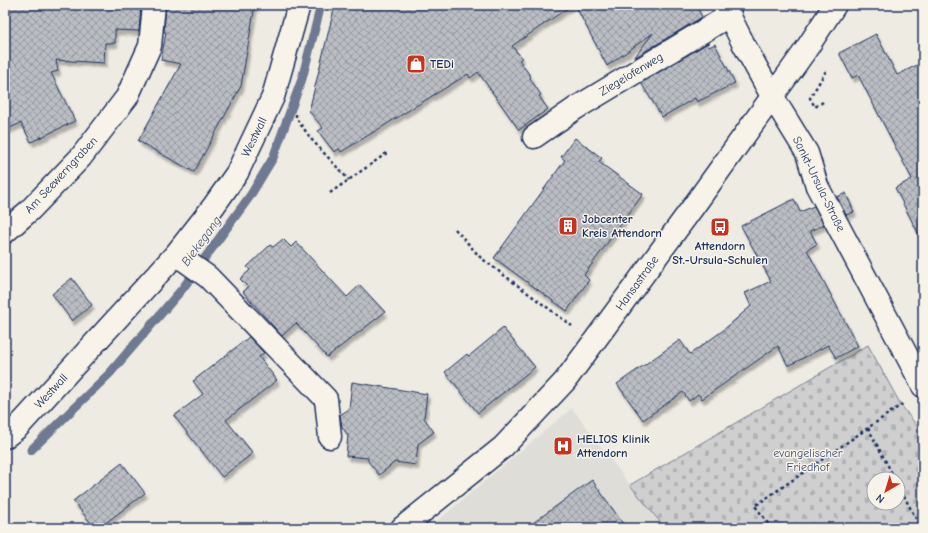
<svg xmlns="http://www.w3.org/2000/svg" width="928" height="533" viewBox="0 0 928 533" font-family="'Comic Neue',sans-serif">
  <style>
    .built { fill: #deddd8 }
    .cemetery { fill: url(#cemetery-stones); stroke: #757f96; fill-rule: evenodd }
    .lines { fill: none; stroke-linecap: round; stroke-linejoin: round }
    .stream { stroke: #6e7992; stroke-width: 9 }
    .building { fill: url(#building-cross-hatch); stroke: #1b2f5e; filter: url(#shadow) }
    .minor-casing { stroke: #1b2f5e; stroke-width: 25 }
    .major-casing { stroke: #1b2f5e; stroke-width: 25 }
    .path { stroke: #1b2f5e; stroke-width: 2.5; stroke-dasharray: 3 3; stroke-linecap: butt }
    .minor { stroke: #f7f3e8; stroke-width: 22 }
    .major { stroke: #f7f3e8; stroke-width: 22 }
    .labels { text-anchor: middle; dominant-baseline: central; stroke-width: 3; stroke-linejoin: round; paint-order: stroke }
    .poi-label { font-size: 12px; font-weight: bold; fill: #1b2f5e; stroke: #f7f3e8; text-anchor: start }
    .street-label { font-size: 12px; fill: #1b2f5e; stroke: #f7f3e8 }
    .park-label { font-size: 12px; fill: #3f4f75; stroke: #f7f3e8 }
    .water-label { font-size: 13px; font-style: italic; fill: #455478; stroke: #f7f3e8 }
  </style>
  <defs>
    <pattern id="cemetery-stones" width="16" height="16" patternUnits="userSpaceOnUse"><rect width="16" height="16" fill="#cfcfcf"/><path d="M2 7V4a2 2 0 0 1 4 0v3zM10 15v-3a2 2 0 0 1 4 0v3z" fill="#b1b2b4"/></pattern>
    <pattern id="building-cross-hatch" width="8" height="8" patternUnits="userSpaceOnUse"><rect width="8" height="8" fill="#babdc2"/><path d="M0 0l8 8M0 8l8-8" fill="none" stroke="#969aa1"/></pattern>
    <filter id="shadow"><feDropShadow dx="2.5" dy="4.5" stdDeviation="1" flood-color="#0004"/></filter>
  </defs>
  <rect width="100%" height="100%" fill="#eeebe2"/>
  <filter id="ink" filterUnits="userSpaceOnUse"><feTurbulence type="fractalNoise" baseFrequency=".025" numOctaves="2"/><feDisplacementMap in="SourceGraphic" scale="8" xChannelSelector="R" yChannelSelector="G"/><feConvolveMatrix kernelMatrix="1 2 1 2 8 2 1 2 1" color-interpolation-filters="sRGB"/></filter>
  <g filter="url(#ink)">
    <path class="built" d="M572,408L630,485L665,528H429Z"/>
    <path class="cemetery" d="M868,345L901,405L923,434V528H665L630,485ZM874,479H898V503H874Z"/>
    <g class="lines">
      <path class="stream" d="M31,450L110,373L183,288L250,196L273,158L302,79L321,5"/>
    </g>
    <g class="building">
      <path d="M5,5H141L139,31L115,30V43H105L104,63L56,60L58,71L51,73L75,121L31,142L21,123L5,130Z"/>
      <path d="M166,5H255L241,86L194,172L138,141L181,64L161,60L166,32H164Z"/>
      <path d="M335,5H572L512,46L522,58L519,60L531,77L530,78L541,95L539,96L548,109L519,130L478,72L470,78L468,74L341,152L339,149L334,152L318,131L323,128L309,111Z"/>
      <path d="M575,5H696L702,17L634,58L653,33L607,66Z"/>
      <path d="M876,34L897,75L923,62V243L895,188L912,179L858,75L852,78L839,53Z"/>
      <path d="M708,43L709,47L715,44L735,83L697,102L695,98L662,117L641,83Z"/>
      <path d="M575,138L602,158L599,162L643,194L584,275L589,280L567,311L494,258L565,160L561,157Z"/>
      <path d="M846,193L854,212L846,215L837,197Z"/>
      <path d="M794,199L800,212L814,206L824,225L810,231L817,244L807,250L858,346L836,358L828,345L788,366L778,346L702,399L698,394L689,401L683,392L643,420L617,384L680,340L690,354L721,332L751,306L745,293L771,281L741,226Z"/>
      <path d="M283,239L291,247L296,242L347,297L360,285L385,312L327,357L296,323L282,336L243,292L248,287L240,279L250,270L247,267L270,245L273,247Z"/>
      <path d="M72,278L92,305L72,321L52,294Z"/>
      <path d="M503,328L535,367L478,413L445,372L467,354L469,356Z"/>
      <path d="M249,337L264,353L259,357L277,380L226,420L253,453L222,477L174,416L203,394L193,381Z"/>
      <path d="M352,382L427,394L424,418L434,432L418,444L416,465L395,462L379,475L368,461V458L346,456L348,435L342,427L340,415L349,409Z"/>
      <path d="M122,463L145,493L99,528H95L73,501Z"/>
      <path d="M592,480L626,528H526Z"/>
    </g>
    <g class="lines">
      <defs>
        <g id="minor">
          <path d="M724,5L743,43L772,96L807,153L817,186L923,386"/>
          <path d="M534,137L576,108L730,15"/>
          <path d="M5,232L30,210L81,157L127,97L150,46L154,5"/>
          <path d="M176,254L208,277L326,399L330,437"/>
          <path d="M5,437L18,427L176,254L213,207L237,173L273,97L299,5"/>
        </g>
        <path id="major" d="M402,528L503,447L565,381L693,207L805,51L835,5"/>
      </defs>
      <use href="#minor" class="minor-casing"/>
      <use href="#major" class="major-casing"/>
      <g class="path">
        <path d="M823,102L815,107L810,98L826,71"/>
        <path d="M296,114V118L312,140L349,180"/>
        <path d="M330,193L387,153"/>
        <path d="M455,229L481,258L572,326"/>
        <path d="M868,428L895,479"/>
        <path d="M898,485L921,528"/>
        <path d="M772,528L755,506L904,403"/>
      </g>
      <use href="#minor" class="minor"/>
      <use href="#major" class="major"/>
    </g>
  </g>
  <defs>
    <symbol id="shop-square" viewBox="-11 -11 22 22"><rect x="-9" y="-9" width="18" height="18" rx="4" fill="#c8321e" stroke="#f7f3e8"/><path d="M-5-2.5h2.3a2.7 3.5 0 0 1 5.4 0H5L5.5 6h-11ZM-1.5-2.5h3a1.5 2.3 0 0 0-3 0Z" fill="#fff"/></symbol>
    <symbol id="building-square" viewBox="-11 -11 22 22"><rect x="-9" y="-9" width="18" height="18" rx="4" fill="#c8321e" stroke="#f7f3e8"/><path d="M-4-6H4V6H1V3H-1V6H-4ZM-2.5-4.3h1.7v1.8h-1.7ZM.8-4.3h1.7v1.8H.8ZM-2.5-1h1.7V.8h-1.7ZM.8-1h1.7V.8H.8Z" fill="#fff"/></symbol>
    <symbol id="bus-square" viewBox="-11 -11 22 22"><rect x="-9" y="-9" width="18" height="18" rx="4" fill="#c8321e" stroke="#f7f3e8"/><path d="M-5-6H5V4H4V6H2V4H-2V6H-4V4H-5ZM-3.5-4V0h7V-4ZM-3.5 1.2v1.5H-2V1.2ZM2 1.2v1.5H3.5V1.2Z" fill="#fff"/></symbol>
    <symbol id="hospital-square" viewBox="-11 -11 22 22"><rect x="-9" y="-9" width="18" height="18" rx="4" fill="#c8321e" stroke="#f7f3e8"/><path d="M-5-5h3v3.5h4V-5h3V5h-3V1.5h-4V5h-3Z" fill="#fff"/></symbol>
  </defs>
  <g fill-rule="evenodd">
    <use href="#shop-square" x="405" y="53" width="22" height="22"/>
    <use href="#building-square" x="557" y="215" width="22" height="22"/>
    <use href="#bus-square" x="709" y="216" width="22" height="22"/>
    <use href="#hospital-square" x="552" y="435" width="22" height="22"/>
  </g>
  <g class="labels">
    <g class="poi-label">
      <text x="430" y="64">TEDi</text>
      <text x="582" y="219">Jobcenter<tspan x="582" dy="14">Kreis Attendorn</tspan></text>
      <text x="720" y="246" text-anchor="middle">Attendorn<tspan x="720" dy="14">St.-Ursula-Schulen</tspan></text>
      <text x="577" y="439">HELIOS Klinik<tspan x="577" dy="14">Attendorn</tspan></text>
    </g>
    <g class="street-label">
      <text transform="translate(631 74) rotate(-31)">Ziegelofenweg</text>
      <text transform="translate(254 137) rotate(-64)">Westwall</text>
      <text transform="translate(61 175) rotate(-47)">Am Seewerngraben</text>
      <text transform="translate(819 184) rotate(64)">Sankt-Ursula-Straße</text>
      <text transform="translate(637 283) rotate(-54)">Hansastraße</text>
      <text transform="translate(51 391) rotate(-47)">Westwall</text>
    </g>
    <g class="park-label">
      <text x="808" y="453">evangelischer<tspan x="808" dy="14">Friedhof</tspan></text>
    </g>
    <g class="water-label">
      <text transform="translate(201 241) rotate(-54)">Biekegang</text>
    </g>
  </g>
  <rect width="928" height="533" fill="none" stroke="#f7f3e8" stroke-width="20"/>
  <rect x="10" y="10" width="908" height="513" fill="none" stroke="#1b2f5e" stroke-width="1.5" filter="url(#ink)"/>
  <g transform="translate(886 491) rotate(218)"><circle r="19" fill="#f7f3e8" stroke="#9fa5b1"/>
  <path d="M0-3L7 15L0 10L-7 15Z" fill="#c8321e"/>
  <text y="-6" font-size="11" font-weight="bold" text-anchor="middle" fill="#1b2f5e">N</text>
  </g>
</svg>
